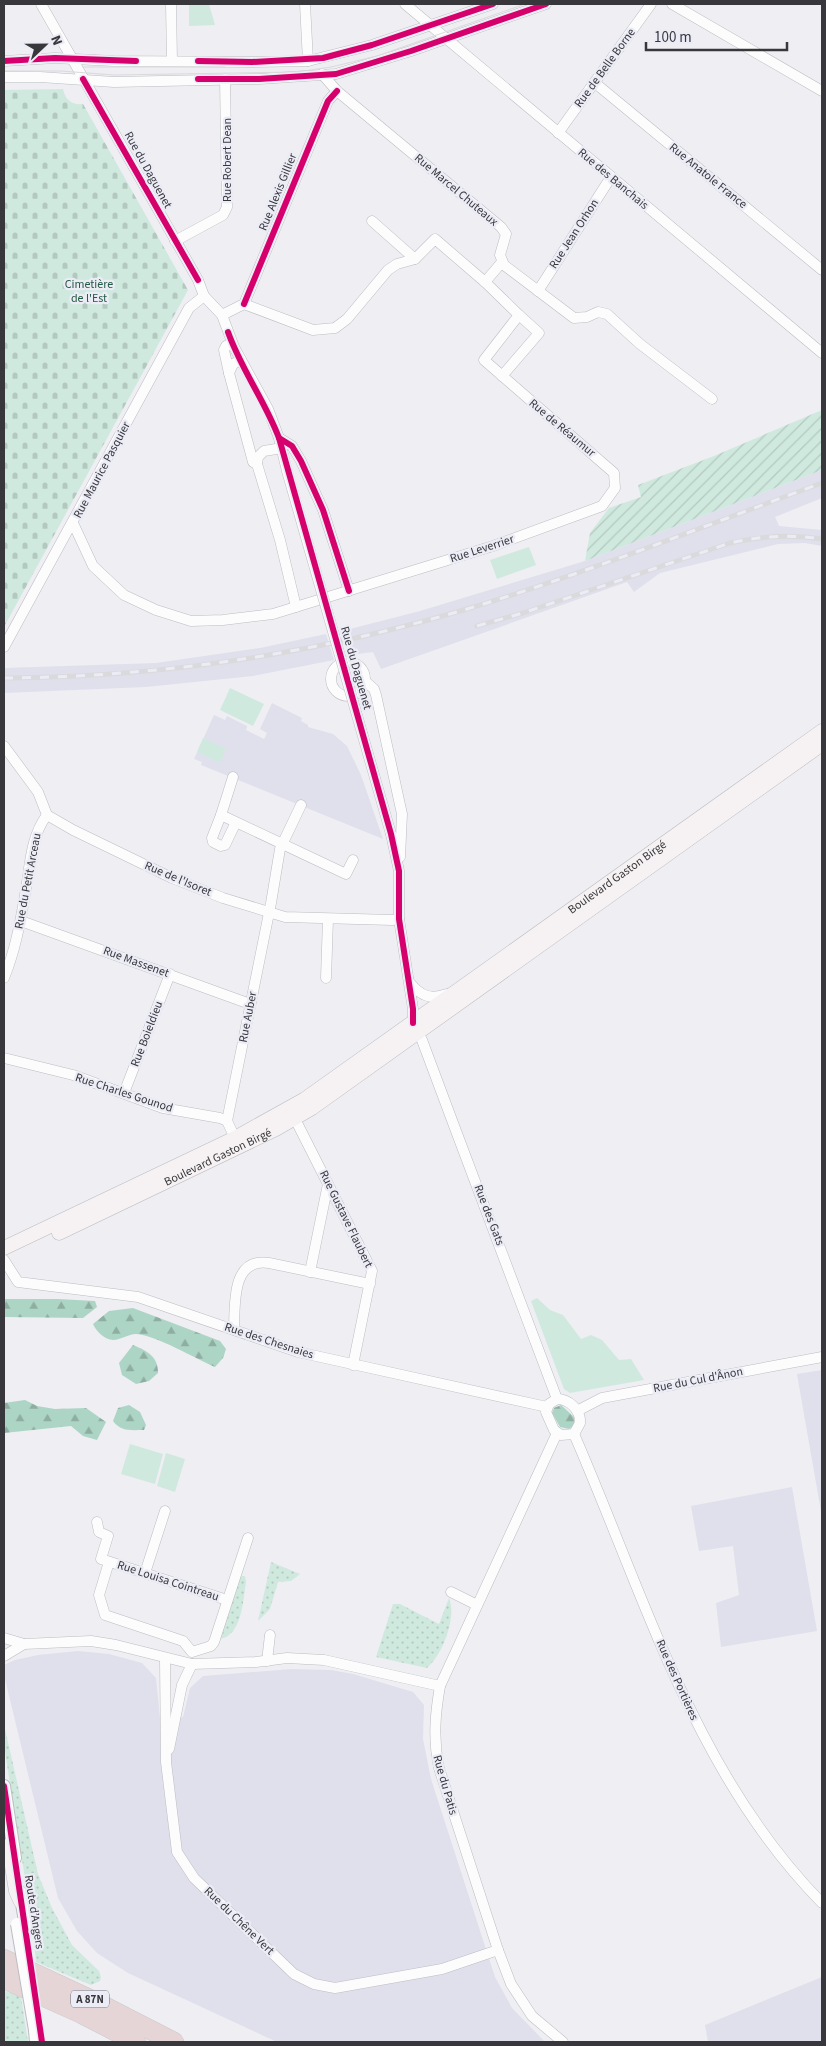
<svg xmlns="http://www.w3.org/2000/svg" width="826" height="2046" viewBox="0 0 826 2046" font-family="'Source Sans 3',sans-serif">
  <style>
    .built { fill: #e0e0ed }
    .grass { fill: url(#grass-dots) }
    .forest { fill: url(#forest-firs) }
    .cemetery { fill: url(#cemetery-stones) }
    .park { fill: #d0e9df }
    .garden { fill: url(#garden-furrows) }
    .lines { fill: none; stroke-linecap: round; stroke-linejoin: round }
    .minor-casing { stroke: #bcbdc1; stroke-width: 11 }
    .tertiary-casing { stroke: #bcbdc1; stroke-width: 14 }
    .secondary-casing { stroke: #bcbdc1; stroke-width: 15 }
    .motorway-casing { stroke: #c9c9cc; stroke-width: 20 }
    .minor { stroke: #fcfcfd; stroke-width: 10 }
    .tertiary { stroke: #fcfcfd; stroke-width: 12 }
    .secondary { stroke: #f6f1f2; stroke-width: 14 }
    .motorway { stroke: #e6d5d7; stroke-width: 19 }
    .tram { stroke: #dadadc; stroke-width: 1 }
    .rail-casing { stroke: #dadadc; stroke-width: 5 }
    .rail { stroke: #ebecf6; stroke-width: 3; stroke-dasharray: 9; stroke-linecap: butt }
    .minor-bridge-casing { stroke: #bcbdc1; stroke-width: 11; stroke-linecap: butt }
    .tertiary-bridge-casing { stroke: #bcbdc1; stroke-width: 14; stroke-linecap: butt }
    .minor-bridge { stroke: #fcfcfd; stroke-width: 10 }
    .tertiary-bridge { stroke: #fcfcfd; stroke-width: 12 }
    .cycleway-casing { stroke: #ebecf6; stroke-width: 9 }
    .cycleway { stroke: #d6006c; stroke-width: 6 }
    .labels { text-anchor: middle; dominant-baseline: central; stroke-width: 4.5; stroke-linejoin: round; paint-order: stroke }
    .shield { fill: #ebecf6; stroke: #6e6e74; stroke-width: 1 }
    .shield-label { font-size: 11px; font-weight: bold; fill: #38383c }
    .street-label { font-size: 12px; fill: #38383c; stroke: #ebecf6 }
    .park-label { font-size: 12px; fill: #235a44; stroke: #ebecf6 }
  </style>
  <defs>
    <pattern id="grass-dots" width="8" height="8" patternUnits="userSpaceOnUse" patternTransform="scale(1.25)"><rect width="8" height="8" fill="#d0e9df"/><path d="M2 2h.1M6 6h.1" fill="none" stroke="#b3c9c0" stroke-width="1.8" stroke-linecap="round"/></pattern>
    <pattern id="forest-firs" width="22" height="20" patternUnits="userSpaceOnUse" patternTransform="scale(1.25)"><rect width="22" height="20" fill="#add5c5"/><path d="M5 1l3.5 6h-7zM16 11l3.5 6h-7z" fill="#8eaea1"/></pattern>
    <pattern id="cemetery-stones" width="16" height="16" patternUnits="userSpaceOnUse" patternTransform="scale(1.25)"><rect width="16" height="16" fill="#d0e9df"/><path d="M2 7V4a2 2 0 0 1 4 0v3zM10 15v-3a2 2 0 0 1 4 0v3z" fill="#b3c9c0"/></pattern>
    <pattern id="garden-furrows" width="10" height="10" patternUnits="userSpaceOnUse" patternTransform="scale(1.25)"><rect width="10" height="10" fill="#d0e9df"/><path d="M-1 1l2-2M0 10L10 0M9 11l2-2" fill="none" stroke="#b3c9c0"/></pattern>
  </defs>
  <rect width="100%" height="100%" fill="#eeeef3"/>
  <g class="built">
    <path d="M822,470V498L775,517L779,526L822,530V546L805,543L778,544L660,573L634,592L627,582L381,669L373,652L349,655L342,631L420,611L585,561Z"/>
    <path d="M326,634L334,660L253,676L146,687L4,693V668L156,663L260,648Z"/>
    <path d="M272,703L302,718L301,721L308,725V727L333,734L347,746L361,775L383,839L201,765L202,762L194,759L214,715L225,720L227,716L247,726L246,730L264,739L267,733L260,729Z"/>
    <path d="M822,1370V1517L797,1374Z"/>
    <path d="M792,1487L817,1631L721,1647L716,1603L739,1595L733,1546L699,1551L691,1506Z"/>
    <path d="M78,1651L109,1654L142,1663L156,1678L160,1718L183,1717L190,1688L203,1676L292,1669L331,1670L353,1674L413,1692L424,1705L423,1739L431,1779L495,1977L512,2008L545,2042H277L128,1973L97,1953L77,1931L58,1898L4,1675V1665L15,1660L38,1655Z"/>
    <path d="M822,1977V2042H708L705,2025Z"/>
  </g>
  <g class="grass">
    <path d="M271,1562L300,1574L291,1581L278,1582L270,1609L258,1621Z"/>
    <path d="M242,1576H245L246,1582C243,1600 242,1637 219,1639L239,1578Z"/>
    <path d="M449,1598C457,1617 443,1654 427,1668L376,1657L393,1604H400L439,1624Z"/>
    <path d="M5,1729L38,1874L52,1908L72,1945L99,1971L101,1977L100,1981L91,1985L36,1962L31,1917L4,1745Z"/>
    <path d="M4,1991L21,1996L28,2042H4Z"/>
  </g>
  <g class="forest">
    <path d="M4,1299H58L95,1301L97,1307L83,1318L5,1317Z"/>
    <path d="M133,1308L220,1341L226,1349L223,1358L215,1367C194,1358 158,1336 136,1334C128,1334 121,1340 113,1340C105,1340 96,1331 93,1324L109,1311Z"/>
    <path d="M133,1345C147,1351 158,1356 158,1373L149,1381L136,1384L122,1375L119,1363Z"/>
    <path d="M25,1400L37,1406L55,1409L86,1408L106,1422L97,1440L83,1436L71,1426L4,1433V1403Z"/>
    <path d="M129,1405L140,1412L146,1425L144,1430C131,1430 121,1432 113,1421L118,1408Z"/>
    <path d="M561,1405L574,1417V1425L569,1429L560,1427L552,1413L554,1408Z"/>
  </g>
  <path class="cemetery" d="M63,89C65,100 72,105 83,104L188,290L4,627V90Z"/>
  <g class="park">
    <path d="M189,4H209L215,25L189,26Z"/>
    <path d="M529,547L536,565L497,579L490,560Z"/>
    <path d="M230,688L264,704L253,726L220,710Z"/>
    <path d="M203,738L226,749L220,763L197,752Z"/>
    <path d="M537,1298L550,1310L563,1315L581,1339L591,1335L602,1340L619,1360L631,1359L644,1380L570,1393L564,1389L531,1301Z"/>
    <path d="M130,1444L163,1454L155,1484L121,1474Z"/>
    <path d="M166,1453L185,1459L175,1492L157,1486Z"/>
  </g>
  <path class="garden" d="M822,410V470L585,561L590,533L609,508L641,497L638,485L714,456Z"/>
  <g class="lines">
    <defs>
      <g id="minor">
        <path d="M41,4L198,280L204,296L222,315L234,347L268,409L279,438L287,471"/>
        <path d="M171,4L172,61"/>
        <path d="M305,4L308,61"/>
        <path d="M405,4L822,353"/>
        <path d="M672,4L822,91"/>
        <path d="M4,61L55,58L114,61L252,62L308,61L372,45L493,4"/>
        <path d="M322,74L337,91L501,227L506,234L500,255L504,265L574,318L587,317L598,312L607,314L640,344L712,399"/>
        <path d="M4,77H40L114,82L259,79L336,74L411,51L546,4"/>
        <path d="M595,83L822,270"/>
        <path d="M558,133L651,4"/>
        <path d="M372,221L415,259"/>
        <path d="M175,241L223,215L227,207L225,79"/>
        <path d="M538,291L611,177"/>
        <path d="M244,304L313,330L335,328L347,319L388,270L397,264L415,259L435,239L485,282"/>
        <path d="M222,315L244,304L328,101L337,91"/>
        <path d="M241,360L233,364L229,373L253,462L257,464"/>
        <path d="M229,373L224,350L226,346L232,343"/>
        <path d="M502,376L539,333L519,315"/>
        <path d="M279,438L292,446L301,461L323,510L349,591"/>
        <path d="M282,448L264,451L258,457L257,464L280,540L296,607"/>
        <path d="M73,523L93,566L124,595L156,610L191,621L223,620L273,614L493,546L602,506L615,488L614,473L484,360L519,315L485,282L502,262"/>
        <path d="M4,647L189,308L204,296"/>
        <circle cx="348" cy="679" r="17"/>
        <path d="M365,681L374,689L376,695L402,814L400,857"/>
        <path d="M4,746L38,792L47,815L73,830L172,878L223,898L285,917L392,920L399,919"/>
        <path d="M221,815L233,777"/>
        <path d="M236,822L225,845L221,846L213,842L212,838L221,815L346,874L353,860"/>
        <path d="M391,834L399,871V919L413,1009V1023L422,1040L453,1123L557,1399"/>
        <path d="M21,921L250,1004"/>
        <path d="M4,978C15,951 20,924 25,895C30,868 30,837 47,815"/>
        <path d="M326,978L328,919"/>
        <path d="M410,983C421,996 430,1000 447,994"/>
        <path d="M4,1058L73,1075L163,1108L220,1118L227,1121L235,1138"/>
        <path d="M124,1093L170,974"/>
        <path d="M292,1113L372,1271L353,1365"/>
        <path d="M227,1121L271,903L280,849L301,805"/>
        <path d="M4,1260L18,1282L138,1297L298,1352L547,1407"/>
        <path d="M310,1272L328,1184"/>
        <path d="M234,1330C235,1305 231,1257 269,1263L370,1284"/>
        <path d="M557,1399C569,1399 581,1410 580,1423L574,1434L561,1435L554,1430L546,1412L549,1404Z"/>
        <path d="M577,1411L602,1398L822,1357"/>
        <path d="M557,1433L440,1686C435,1715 433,1739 439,1768L498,1950L511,1984L532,2016L563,2042"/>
        <path d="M574,1434C645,1597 695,1774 822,1903"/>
        <path d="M97,1522L99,1532L108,1536L101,1559L227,1600"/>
        <path d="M109,1562L99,1595L105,1615L183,1641L192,1652L211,1646L214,1642L248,1538"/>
        <path d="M145,1573L165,1511"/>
        <path d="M451,1592L477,1605"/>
        <path d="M4,1638L24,1644L91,1641L116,1645L192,1664L256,1662L287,1658L324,1660L440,1686"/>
        <path d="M4,1656L24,1644"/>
        <path d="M165,1659L166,1762L177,1852L194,1878L294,1974L314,1984L335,1988L442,1969L498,1950"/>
        <path d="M267,1661L270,1635"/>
        <path d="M169,1749L182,1685L192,1664"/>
      </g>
      <g id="tertiary">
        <path d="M4,1786L15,1858"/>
        <path d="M20,1892L26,1927"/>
        <path d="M35,2030L36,2042"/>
      </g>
      <g id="secondary">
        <path id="s1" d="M59,1233L276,1129L312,1108L822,744"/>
        <path id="s2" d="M4,1248L235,1138L305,1099L822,731"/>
        <path d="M4,1846L9,1848L16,1891L21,1902"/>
      </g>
      <g id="motorway">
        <path d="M4,1959L92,2000L174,2042"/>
        <path d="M4,1979L82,2014L136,2042"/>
      </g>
    </defs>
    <use href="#minor" class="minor-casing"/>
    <use href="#tertiary" class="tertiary-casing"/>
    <use href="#secondary" class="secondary-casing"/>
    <use href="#motorway" class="motorway-casing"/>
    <use href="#minor" class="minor"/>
    <use href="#tertiary" class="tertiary"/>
    <use href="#secondary" class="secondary"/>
    <use href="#motorway" class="motorway"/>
    <g class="tram">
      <path d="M83,67H225"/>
      <path d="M4,71H61L114,75L297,72L331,67L377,56L525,4"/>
    </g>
    <defs>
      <g id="rail">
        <path d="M477,626L523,613L730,543C761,536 791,534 822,539"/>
        <path d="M4,678C168,677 333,651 490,602C602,567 712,523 822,483"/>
      </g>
    </defs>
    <use href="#rail" class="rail-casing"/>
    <use href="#rail" class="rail"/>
    <defs>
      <path id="minor-bridge" d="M287,471L391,834"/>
      <path id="tertiary-bridge" d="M17,1924L35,2030"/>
    </defs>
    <use href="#minor-bridge" class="minor-bridge-casing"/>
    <use href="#tertiary-bridge" class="tertiary-bridge-casing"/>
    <use href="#minor-bridge" class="minor-bridge"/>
    <use href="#tertiary-bridge" class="tertiary-bridge"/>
    <defs>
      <g id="cycleway">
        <path d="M4,61L55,58L136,61"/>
        <path d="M198,61L252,62L323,58L372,45L493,4"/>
        <path d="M83,79L198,280"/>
        <path d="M198,79H259L336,74L411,51L546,4"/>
        <path d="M244,304L328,101L337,91"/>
        <path d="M228,332C241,369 265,401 279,438L391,834L399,871V919L413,1009V1023"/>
        <path d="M279,438L292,446L301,461L323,510L349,591"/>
        <path d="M4,1786L42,2042"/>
      </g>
    </defs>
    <use href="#cycleway" class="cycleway-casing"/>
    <use href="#cycleway" class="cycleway"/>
  </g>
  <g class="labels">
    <rect class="shield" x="71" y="1990.5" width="38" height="17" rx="4"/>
    <g class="shield-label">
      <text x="90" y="1999">A 87N</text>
    </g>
    <g class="street-label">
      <text transform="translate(605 68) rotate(-54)">Rue de Belle Borne</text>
      <text transform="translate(227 160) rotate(-90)">Rue Robert Dean</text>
      <text transform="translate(148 170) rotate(61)">Rue du Daguenet</text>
      <text transform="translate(708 176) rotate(39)">Rue Anatole France</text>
      <text transform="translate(613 179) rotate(40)">Rue des Banchais</text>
      <text transform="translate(456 190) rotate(40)">Rue Marcel Chuteaux</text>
      <text transform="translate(278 192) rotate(-68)">Rue Alexis Gillier</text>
      <text transform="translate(574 234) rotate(-57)">Rue Jean Orhon</text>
      <text transform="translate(562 428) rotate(40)">Rue de Réaumur</text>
      <text transform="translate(102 470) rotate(-62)">Rue Maurice Pasquier</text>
      <text transform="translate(482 549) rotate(-18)">Rue Leverrier</text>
      <text transform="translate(356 668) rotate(74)">Rue du Daguenet</text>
      <text stroke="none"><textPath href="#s2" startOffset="719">Boulevard Gaston Birgé</textPath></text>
      <text transform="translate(178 879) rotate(23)">Rue de l'Isoret</text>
      <text transform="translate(28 881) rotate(-79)">Rue du Petit Arceau</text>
      <text transform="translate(136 962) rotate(20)">Rue Massenet</text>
      <text transform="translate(248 1017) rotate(-79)">Rue Auber</text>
      <text transform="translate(147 1034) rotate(-69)">Rue Boieldieu</text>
      <text transform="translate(124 1093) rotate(18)">Rue Charles Gounod</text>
      <text stroke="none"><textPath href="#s1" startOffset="176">Boulevard Gaston Birgé</textPath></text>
      <text transform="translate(489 1215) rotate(69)">Rue des Gats</text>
      <text transform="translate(346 1219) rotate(64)">Rue Gustave Flaubert</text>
      <text transform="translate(269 1341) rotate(18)">Rue des Chesnaies</text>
      <text transform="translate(698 1380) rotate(-11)">Rue du Cul d'Ânon</text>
      <text transform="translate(168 1581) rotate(18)">Rue Louisa Cointreau</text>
      <text transform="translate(677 1680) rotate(66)">Rue des Portières</text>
      <text transform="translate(445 1785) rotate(74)">Rue du Patis</text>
      <text transform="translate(34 1912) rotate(81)">Route d’Angers</text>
      <text transform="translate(239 1921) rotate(44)">Rue du Chêne Vert</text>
    </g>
    <g class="park-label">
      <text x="89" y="284">Cimetière<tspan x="89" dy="14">de l'Est</tspan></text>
    </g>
  </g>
  <rect width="826" height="2046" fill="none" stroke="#38383c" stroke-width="10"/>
  <g transform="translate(45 45) rotate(68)" stroke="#ebecf6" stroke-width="4" paint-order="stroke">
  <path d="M0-4L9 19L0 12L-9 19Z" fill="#38383c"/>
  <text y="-8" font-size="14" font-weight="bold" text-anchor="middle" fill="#38383c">N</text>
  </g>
  <path d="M646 42v8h141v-8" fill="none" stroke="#38383c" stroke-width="2.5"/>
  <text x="654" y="42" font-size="15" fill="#38383c" stroke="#ebecf6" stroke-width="4" paint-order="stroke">100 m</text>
</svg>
